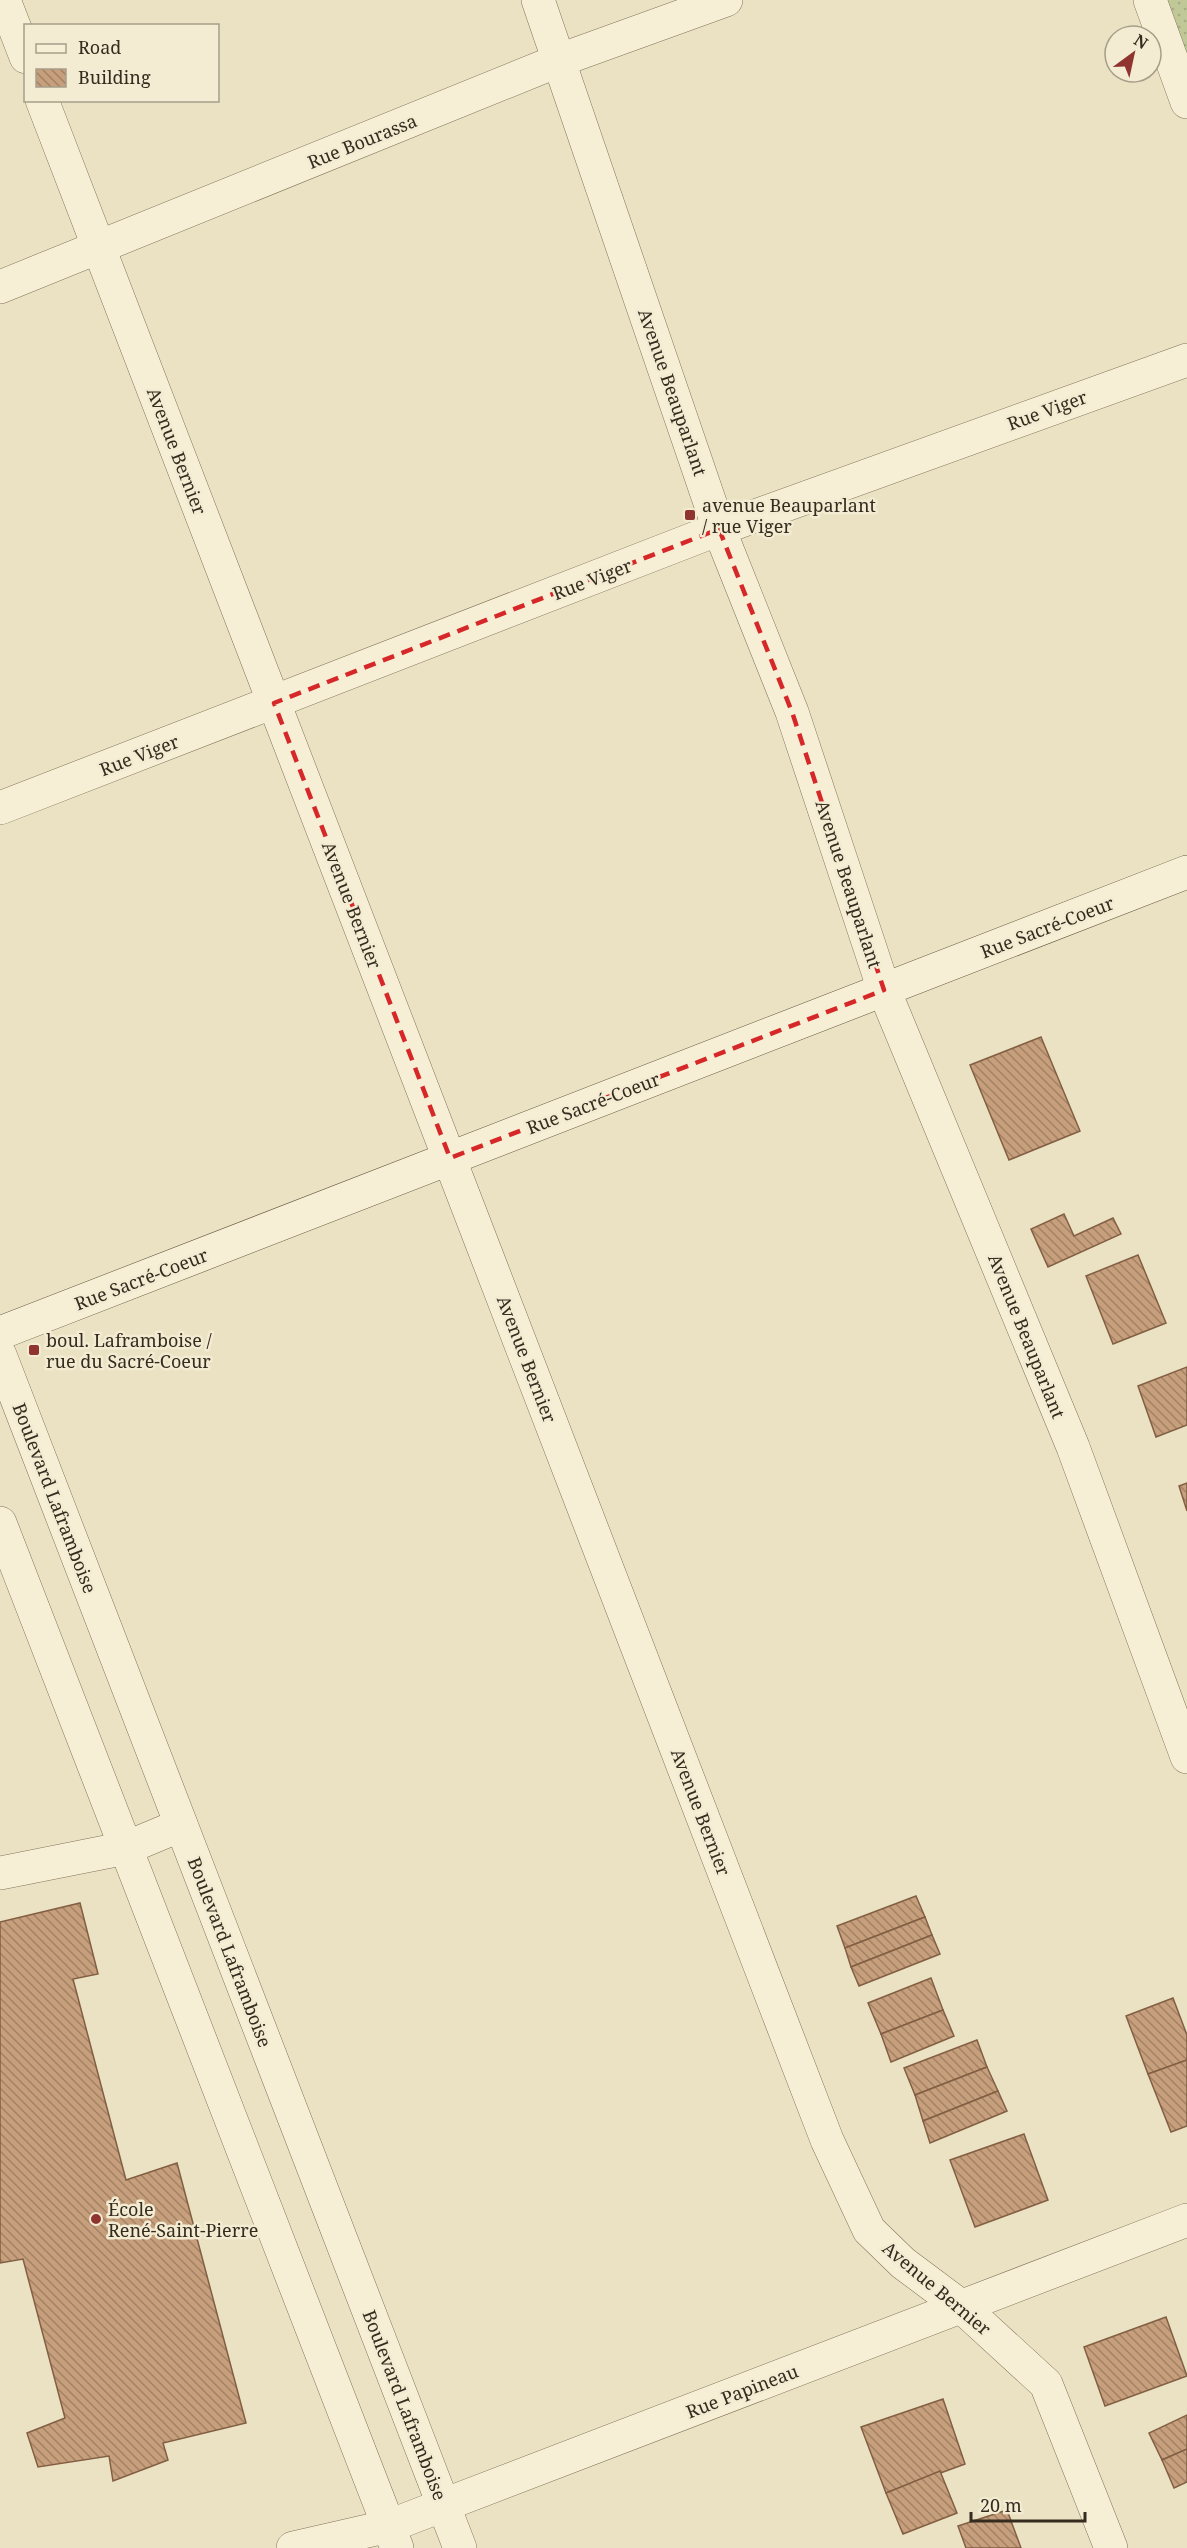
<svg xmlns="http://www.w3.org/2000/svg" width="1187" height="2548" viewBox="0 0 1187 2548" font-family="'Noto Serif',serif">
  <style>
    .park { fill: url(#park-dots) }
    .building { fill: url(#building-back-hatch); stroke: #825f43; stroke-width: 1.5 }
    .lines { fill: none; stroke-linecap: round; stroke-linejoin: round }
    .street-casing { stroke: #84735b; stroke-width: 34 }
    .secondary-casing { stroke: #66553e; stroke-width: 34 }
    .street { stroke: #f6efd6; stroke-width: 33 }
    .secondary { stroke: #f6efd6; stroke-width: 33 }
    .marked { fill: none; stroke: #d62828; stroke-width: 4.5; stroke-dasharray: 12 8; stroke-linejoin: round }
    .poi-dot { fill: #8f342f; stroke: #f3ebd2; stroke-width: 2 }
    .labels { text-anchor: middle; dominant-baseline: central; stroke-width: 5; stroke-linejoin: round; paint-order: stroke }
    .street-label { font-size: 18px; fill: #352b1e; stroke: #f3ebd2 }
    .poi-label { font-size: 18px; fill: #352b1e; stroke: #f3ebd2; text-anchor: start }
  </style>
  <defs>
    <pattern id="park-dots" width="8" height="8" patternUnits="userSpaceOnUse" patternTransform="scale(1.5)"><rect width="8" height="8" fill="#c0c898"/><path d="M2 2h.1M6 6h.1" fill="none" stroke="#a6ac83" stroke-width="1.8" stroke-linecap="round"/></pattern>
    <pattern id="building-back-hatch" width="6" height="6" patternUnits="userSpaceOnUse" patternTransform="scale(1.5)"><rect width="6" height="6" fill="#c79f7c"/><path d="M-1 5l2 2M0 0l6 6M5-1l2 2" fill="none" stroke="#a28265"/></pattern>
  </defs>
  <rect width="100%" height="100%" fill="#ebe2c3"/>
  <path class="park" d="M1151,0H1187V93Z"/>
  <g class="building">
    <path d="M1041,1037L1080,1131L1009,1160L970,1065Z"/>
    <path d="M1064,1214L1074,1236L1113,1218L1121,1234L1048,1267L1031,1229Z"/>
    <path d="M1138,1255L1166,1323L1113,1344L1086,1276Z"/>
    <path d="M1187,1367V1425L1156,1437L1138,1386Z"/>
    <path d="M1187,1483V1511L1179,1486Z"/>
    <path d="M916,1896L925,1917L845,1948L837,1926Z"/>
    <path d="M80,1903L98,1974L73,1979L126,2180L177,2163L246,2423L163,2443L168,2460L113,2481L109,2456L38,2467L27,2433L65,2418L23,2259L0,2263V1922Z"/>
    <path d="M925,1917L932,1935L851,1967L845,1948Z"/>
    <path d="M932,1935L940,1954L859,1986L851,1967Z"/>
    <path d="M931,1978L943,2010L881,2034L868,2003Z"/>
    <path d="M1173,1998L1187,2035V2060L1148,2074L1126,2016Z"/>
    <path d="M943,2010L954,2036L891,2062L881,2034Z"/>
    <path d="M977,2040L987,2067L915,2095L904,2068Z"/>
    <path d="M1187,2060V2126L1171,2132L1148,2074Z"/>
    <path d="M987,2067L998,2091L923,2121L915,2095Z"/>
    <path d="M998,2091L1007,2111L930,2143L923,2121Z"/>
    <path d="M1024,2134L1048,2200L975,2227L950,2160Z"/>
    <path d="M1166,2317L1187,2376L1105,2406L1084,2347Z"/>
    <path d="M943,2399L965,2464L886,2493L861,2427Z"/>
    <path d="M1187,2415V2449L1162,2460L1149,2433Z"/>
    <path d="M1187,2449V2482L1174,2488L1162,2460Z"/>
    <path d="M940,2471L957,2513L903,2534L886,2493Z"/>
    <path d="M1007,2510L1021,2548H966L958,2526Z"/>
  </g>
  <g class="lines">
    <defs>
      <g id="street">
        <path d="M4,0L26,57"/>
        <path d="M538,0L719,529L792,712L884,990L1073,1447L1187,1757"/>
        <path d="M1150,0L1187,102"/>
        <path d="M42,100L827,2140L869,2230L903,2263L962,2307L1046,2384L1111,2548"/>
        <path d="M0,287L560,60L726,0"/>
        <path d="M0,808L719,529L1187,360"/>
        <path d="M0,1355L460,2548"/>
        <path d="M0,1523L397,2548"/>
        <path d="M0,1873L126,1848L181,1825"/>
        <path d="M293,2548L389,2526L1187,2220"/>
      </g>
      <path id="secondary" d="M0,1333L1187,872"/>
    </defs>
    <use href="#street" class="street-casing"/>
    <use href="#secondary" class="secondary-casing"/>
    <use href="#street" class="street"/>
    <use href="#secondary" class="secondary"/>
  </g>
  <path class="marked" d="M719,529L792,712L884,990L450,1158L274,703Z"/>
  <g class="poi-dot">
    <rect x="684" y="509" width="12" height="12" rx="3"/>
    <rect x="28" y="1344" width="12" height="12" rx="3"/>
    <circle cx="96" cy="2219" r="6"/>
  </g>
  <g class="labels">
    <g class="street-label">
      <text transform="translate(362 141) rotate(-22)">Rue Bourassa</text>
      <text transform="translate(673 392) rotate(71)">Avenue Beauparlant</text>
      <text transform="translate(1047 410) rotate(-20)">Rue Viger</text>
      <text transform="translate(177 451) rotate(69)">Avenue Bernier</text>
      <text transform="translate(592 579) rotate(-21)">Rue Viger</text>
      <text transform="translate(139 755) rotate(-21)">Rue Viger</text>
      <text transform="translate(849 884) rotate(72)">Avenue Beauparlant</text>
      <text transform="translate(352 905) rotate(69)">Avenue Bernier</text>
      <text transform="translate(1047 927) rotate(-21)">Rue Sacré-Coeur</text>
      <text transform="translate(593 1103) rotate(-21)">Rue Sacré-Coeur</text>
      <text transform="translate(141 1279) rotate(-21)">Rue Sacré-Coeur</text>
      <text transform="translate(1027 1336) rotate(68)">Avenue Beauparlant</text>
      <text transform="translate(527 1359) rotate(69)">Avenue Bernier</text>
      <text transform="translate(55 1498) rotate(69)">Boulevard Laframboise</text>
      <text transform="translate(701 1812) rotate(69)">Avenue Bernier</text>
      <text transform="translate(230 1952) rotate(69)">Boulevard Laframboise</text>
      <text transform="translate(937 2288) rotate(40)">Avenue Bernier</text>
      <text transform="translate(742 2391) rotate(-21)">Rue Papineau</text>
      <text transform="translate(405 2405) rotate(69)">Boulevard Laframboise</text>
    </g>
    <g class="poi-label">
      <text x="702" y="505">avenue Beauparlant<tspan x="702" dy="21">/ rue Viger</tspan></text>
      <text x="46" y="1340">boul. Laframboise /<tspan x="46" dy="21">rue du Sacré-Coeur</tspan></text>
      <text x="108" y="2209">École<tspan x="108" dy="21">René-Saint-Pierre</tspan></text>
    </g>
  </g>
  <rect x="24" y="24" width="195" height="78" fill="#f3ebd2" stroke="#a79e8a" stroke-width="1.5"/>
  <rect x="36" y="44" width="30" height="9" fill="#f6efd6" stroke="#a79e8a" stroke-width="1.5"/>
  <text x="78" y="54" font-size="18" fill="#352b1e">Road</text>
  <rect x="36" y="69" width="30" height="18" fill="url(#building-back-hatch)" stroke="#a79e8a" stroke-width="1.5"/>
  <text x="78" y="84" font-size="18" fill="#352b1e">Building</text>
  <g transform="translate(1133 54) rotate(33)"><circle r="28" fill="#f3ebd2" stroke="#a79e8a" stroke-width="1.5"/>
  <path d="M0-4.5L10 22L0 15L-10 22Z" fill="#8f342f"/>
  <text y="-9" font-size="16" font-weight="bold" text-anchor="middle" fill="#352b1e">N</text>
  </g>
  <path d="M971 2512v9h114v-9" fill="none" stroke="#352b1e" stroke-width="3"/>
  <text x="980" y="2512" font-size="18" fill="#352b1e" stroke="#f3ebd2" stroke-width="4.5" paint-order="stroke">20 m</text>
</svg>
